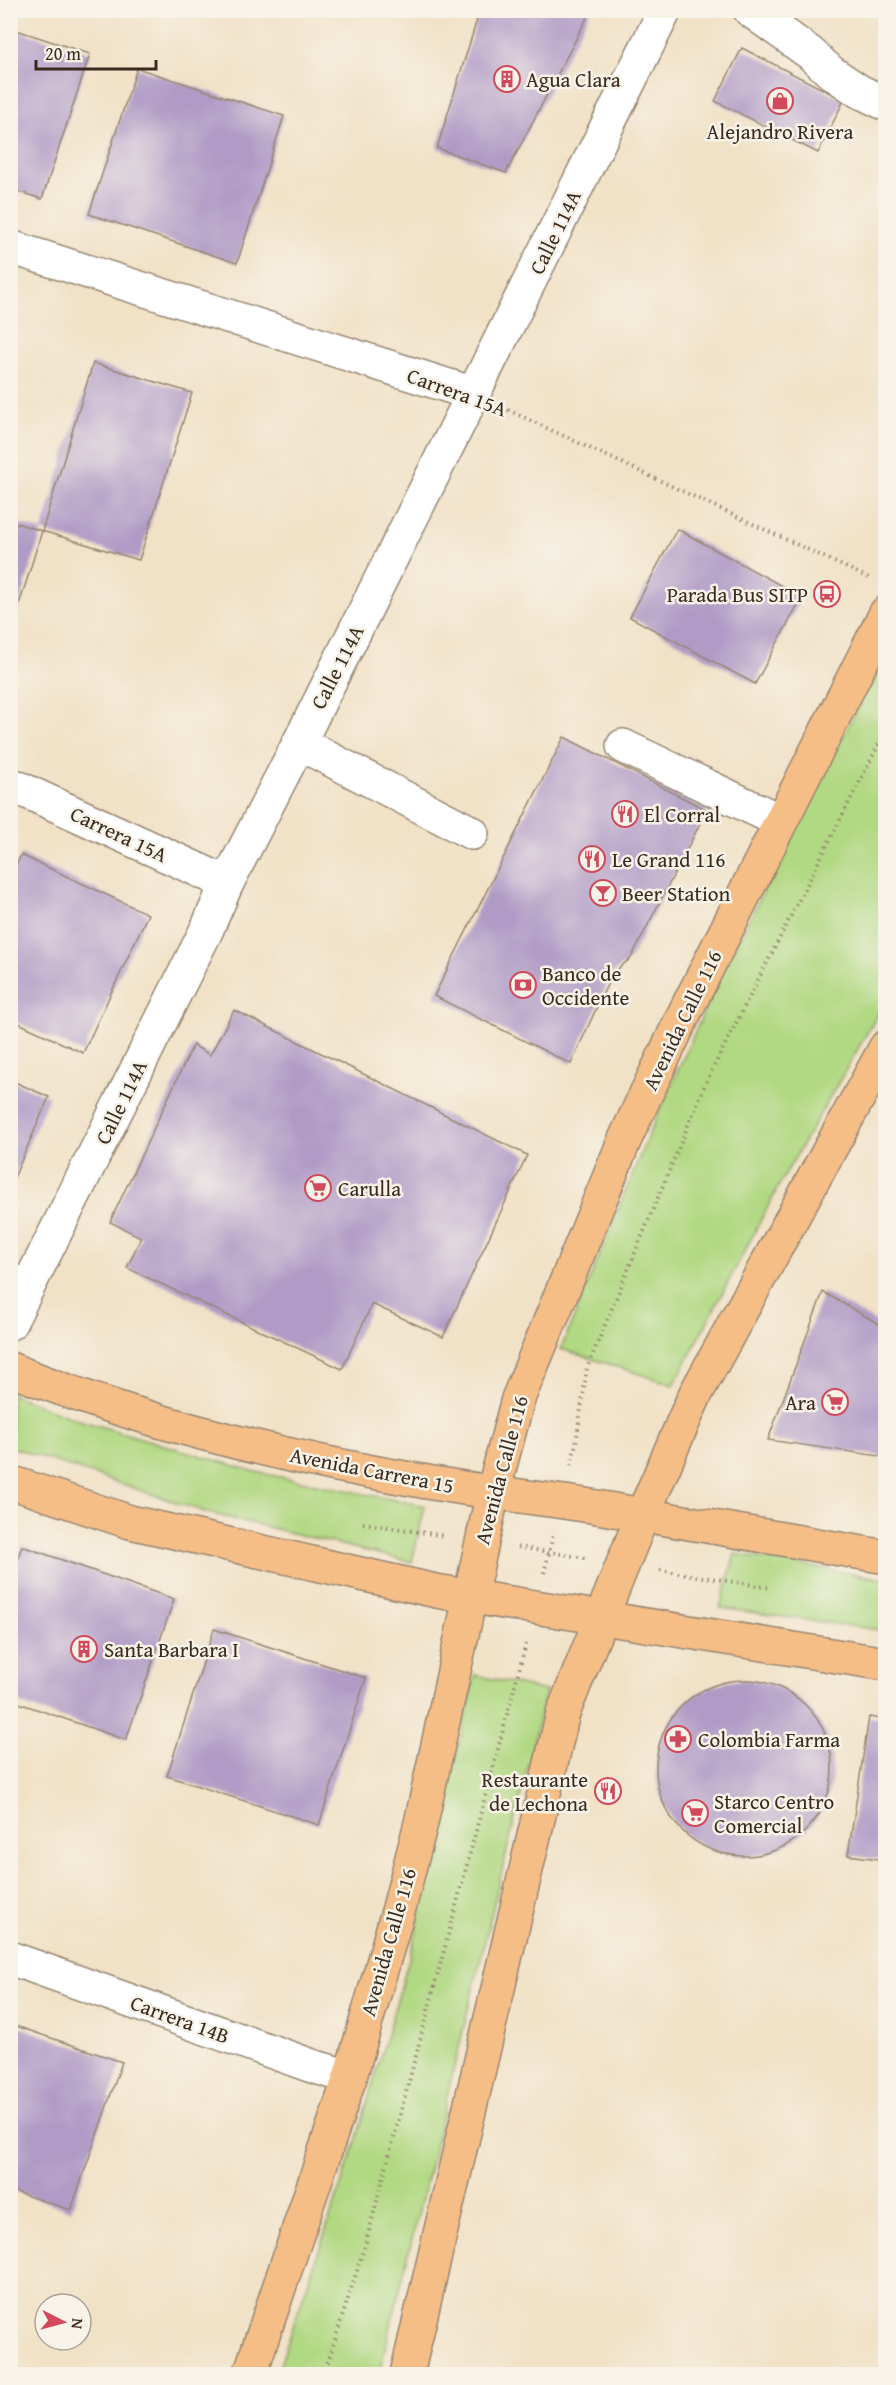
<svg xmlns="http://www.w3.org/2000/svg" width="896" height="2385" viewBox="0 0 896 2385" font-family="'Gentium Book Plus',serif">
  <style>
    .green { fill: #b1d882; stroke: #768150; stroke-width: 1.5 }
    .building { fill: #b09bc6 }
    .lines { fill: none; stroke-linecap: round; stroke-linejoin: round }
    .minor-casing { stroke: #968672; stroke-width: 36 }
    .major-casing { stroke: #968672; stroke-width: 36 }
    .path { stroke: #968672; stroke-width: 4; stroke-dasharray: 1.5 4.5; stroke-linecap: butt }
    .minor { stroke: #fff; stroke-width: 33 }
    .major { stroke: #f6be87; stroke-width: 33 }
    .labels { text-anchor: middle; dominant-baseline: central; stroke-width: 5; stroke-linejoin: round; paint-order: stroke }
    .poi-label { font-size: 21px; fill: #3b2a1e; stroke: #f7f3e8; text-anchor: start }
    .street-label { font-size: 21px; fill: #3b2a1e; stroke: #f7f3e8 }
  </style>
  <rect width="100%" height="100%" fill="#f7f3e8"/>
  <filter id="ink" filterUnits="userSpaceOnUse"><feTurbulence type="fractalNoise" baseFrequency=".0167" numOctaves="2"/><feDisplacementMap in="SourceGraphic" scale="12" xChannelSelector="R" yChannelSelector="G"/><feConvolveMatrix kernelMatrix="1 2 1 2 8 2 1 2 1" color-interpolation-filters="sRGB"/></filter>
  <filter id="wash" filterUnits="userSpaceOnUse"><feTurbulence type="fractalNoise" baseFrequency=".008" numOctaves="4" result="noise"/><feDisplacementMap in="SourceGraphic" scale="24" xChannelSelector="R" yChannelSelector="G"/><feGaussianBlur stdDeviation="1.35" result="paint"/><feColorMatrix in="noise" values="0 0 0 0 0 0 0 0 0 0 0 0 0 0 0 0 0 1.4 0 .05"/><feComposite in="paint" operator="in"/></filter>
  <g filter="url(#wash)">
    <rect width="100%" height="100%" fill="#f1e1c6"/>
    <g class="green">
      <path d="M885,655V1002L783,1178L674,1385L561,1349L648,1136L723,970Z"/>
      <path d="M11,1394L72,1418L256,1472L425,1506L412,1562L205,1512L11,1447Z"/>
      <path d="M735,1554L885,1579V1631L720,1608Z"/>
      <path d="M475,1675L546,1691L379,2374H277L356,2141L413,1945Z"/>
    </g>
    <g id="blocks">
      <g class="building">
        <path d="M480,10H591L506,173L437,148Z"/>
        <path d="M10,28L90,54L42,199L10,189Z"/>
        <path d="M742,48L844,100L818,153L715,101Z"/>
        <path d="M137,68L284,116L237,263L89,214Z"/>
        <path d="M93,363L192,393L139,560L42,531Z"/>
        <path d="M10,521L42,531L11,631H10Z"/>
        <path d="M677,529L802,597L755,684L630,617Z"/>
        <path d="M564,737L707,810L631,958L612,974L571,1064L434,996Z"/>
        <path d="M21,855L148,914L83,1053L10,1019V877Z"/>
        <path d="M234,1010L527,1155L443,1337L372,1304L342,1369L127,1268L141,1237L110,1222L193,1045L210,1055Z"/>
        <path d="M10,1080L49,1097L10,1187Z"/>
        <path d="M823,1292L886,1328V1457L768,1440Z"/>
        <path d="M22,1546L174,1599L126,1740L10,1700V1581Z"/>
        <path d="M214,1629L366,1678L319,1825L167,1776Z"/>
        <circle cx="744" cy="1768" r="88"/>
        <path d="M869,1717L886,1720V1860L848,1855Z"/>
        <path d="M10,2024L122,2062L71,2210L10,2190Z"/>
      </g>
    </g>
  </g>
  <g filter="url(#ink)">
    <use href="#blocks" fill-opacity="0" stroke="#968672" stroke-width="1.5"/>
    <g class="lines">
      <defs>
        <g id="minor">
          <path d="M750,10L810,53L832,73L859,91L886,104"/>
          <path d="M10,247L474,394"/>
          <path d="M299,743L472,833"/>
          <path d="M623,746L780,821"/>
          <path d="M10,784L227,883"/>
          <path d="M10,1323L207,929L227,883L299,743L665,10"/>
          <path d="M10,1958L312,2066L350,2077"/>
        </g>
        <g id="major">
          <path d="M10,1369C140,1422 278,1456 416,1480C474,1491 533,1497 591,1506C689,1522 787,1539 886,1557"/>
          <path d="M10,1482L130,1522L436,1591L886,1664"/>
          <path d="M250,2374L350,2077L399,1908L421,1823L493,1492L518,1399L625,1139L645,1096L686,1010L886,613"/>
          <path d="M407,2374L563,1713L643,1514L695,1395L886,1047"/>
        </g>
      </defs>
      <use href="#minor" class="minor-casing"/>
      <use href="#major" class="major-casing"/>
      <g class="path">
        <path d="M508,410L871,579"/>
        <path d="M571,1465L576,1443L587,1368L707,1080L886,730"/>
        <path d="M363,1523L445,1536"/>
        <path d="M518,1547L585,1558"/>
        <path d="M660,1570L772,1588"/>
        <path d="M544,1573L553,1536"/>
        <path d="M324,2374L366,2242L526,1644"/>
      </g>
      <use href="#minor" class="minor"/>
      <use href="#major" class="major"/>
    </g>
  </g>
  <defs>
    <symbol id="building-ring" viewBox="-11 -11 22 22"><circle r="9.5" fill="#f7f3e8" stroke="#d1495b" stroke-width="1.5"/><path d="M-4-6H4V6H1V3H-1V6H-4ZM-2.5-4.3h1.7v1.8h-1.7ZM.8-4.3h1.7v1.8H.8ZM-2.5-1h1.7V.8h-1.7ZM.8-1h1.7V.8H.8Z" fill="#d1495b"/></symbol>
    <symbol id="shop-ring" viewBox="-11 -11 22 22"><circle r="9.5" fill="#f7f3e8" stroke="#d1495b" stroke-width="1.5"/><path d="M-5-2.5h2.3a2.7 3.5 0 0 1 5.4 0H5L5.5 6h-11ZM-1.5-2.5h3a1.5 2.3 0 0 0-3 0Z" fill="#d1495b"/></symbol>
    <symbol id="bus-ring" viewBox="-11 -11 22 22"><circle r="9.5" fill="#f7f3e8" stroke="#d1495b" stroke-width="1.5"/><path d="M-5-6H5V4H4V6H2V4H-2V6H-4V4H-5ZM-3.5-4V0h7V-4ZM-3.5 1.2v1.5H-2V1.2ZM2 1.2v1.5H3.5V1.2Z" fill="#d1495b"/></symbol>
    <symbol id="restaurant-ring" viewBox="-11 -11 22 22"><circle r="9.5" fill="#f7f3e8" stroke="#d1495b" stroke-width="1.5"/><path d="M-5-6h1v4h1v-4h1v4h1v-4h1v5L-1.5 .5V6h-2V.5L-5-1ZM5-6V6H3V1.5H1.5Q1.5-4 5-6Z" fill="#d1495b"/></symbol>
    <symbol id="bar-ring" viewBox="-11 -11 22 22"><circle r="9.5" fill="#f7f3e8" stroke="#d1495b" stroke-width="1.5"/><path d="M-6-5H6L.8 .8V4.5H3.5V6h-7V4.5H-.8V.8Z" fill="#d1495b"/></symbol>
    <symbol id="bank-ring" viewBox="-11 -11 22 22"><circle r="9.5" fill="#f7f3e8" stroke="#d1495b" stroke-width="1.5"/><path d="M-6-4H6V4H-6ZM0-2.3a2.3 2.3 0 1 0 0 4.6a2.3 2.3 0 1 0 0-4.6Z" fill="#d1495b"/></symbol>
    <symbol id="supermarket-ring" viewBox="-11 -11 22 22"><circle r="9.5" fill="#f7f3e8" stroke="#d1495b" stroke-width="1.5"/><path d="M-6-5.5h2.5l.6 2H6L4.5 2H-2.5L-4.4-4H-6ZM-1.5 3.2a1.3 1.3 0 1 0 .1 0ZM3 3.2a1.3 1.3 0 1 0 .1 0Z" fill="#d1495b"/></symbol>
    <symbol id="pharmacy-ring" viewBox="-11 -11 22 22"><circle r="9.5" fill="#f7f3e8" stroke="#d1495b" stroke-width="1.5"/><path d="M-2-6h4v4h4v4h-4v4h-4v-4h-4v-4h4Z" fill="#d1495b"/></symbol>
  </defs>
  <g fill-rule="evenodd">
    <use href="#building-ring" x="492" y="64" width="30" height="30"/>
    <use href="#shop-ring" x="765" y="86" width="30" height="30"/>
    <use href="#bus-ring" x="812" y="579" width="30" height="30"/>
    <use href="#restaurant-ring" x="610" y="799" width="30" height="30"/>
    <use href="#restaurant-ring" x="577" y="844" width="30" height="30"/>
    <use href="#bar-ring" x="588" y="878" width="30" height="30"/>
    <use href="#bank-ring" x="508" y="970" width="30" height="30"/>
    <use href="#supermarket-ring" x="303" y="1173" width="30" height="30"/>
    <use href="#supermarket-ring" x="820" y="1387" width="30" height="30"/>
    <use href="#building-ring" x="69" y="1634" width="30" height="30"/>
    <use href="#pharmacy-ring" x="663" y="1724" width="30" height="30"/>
    <use href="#restaurant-ring" x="593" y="1776" width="30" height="30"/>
    <use href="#supermarket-ring" x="680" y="1798" width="30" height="30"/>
  </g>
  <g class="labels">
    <g class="poi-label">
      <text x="526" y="79">Agua Clara</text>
      <text x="780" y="131" text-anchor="middle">Alejandro Rivera</text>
      <text x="808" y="594" text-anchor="end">Parada Bus SITP</text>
      <text x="644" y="814">El Corral</text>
      <text x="612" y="859">Le Grand 116</text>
      <text x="622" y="893">Beer Station</text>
      <text x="542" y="973">Banco de<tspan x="542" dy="24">Occidente</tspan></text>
      <text x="338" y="1188">Carulla</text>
      <text x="816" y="1402" text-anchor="end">Ara</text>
      <text x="104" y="1649">Santa Barbara I</text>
      <text x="698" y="1739">Colombia Farma</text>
      <text x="588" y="1779" text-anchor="end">Restaurante<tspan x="588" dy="24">de Lechona</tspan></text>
      <text x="714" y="1801">Starco Centro<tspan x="714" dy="24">Comercial</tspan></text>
    </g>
    <g class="street-label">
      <text transform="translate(555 232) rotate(-64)">Calle 114A</text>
      <text transform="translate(457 392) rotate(20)">Carrera 15A</text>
      <text transform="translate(337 667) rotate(-63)">Calle 114A</text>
      <text transform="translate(119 834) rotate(25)">Carrera 15A</text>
      <text transform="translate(682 1020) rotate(-64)">Avenida Calle 116</text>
      <text transform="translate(121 1102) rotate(-64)">Calle 114A</text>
      <text transform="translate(372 1470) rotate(11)">Avenida Carrera 15</text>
      <text transform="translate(501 1470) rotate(-75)">Avenida Calle 116</text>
      <text transform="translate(388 1942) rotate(-74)">Avenida Calle 116</text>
      <text transform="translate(180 2019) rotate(20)">Carrera 14B</text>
    </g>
  </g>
  <rect width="896" height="2385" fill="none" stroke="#f7f3e8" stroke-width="36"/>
  <g transform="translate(63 2322) rotate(96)"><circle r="28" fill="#f7f3e8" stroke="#aca397" stroke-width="1.5"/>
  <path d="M0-4.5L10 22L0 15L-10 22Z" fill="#d1495b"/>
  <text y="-9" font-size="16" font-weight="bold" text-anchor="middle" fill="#3b2a1e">N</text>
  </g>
  <path d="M36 60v9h120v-9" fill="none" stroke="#3b2a1e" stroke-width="3"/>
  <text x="45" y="60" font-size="18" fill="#3b2a1e" stroke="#f7f3e8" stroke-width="4.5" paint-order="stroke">20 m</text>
</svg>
